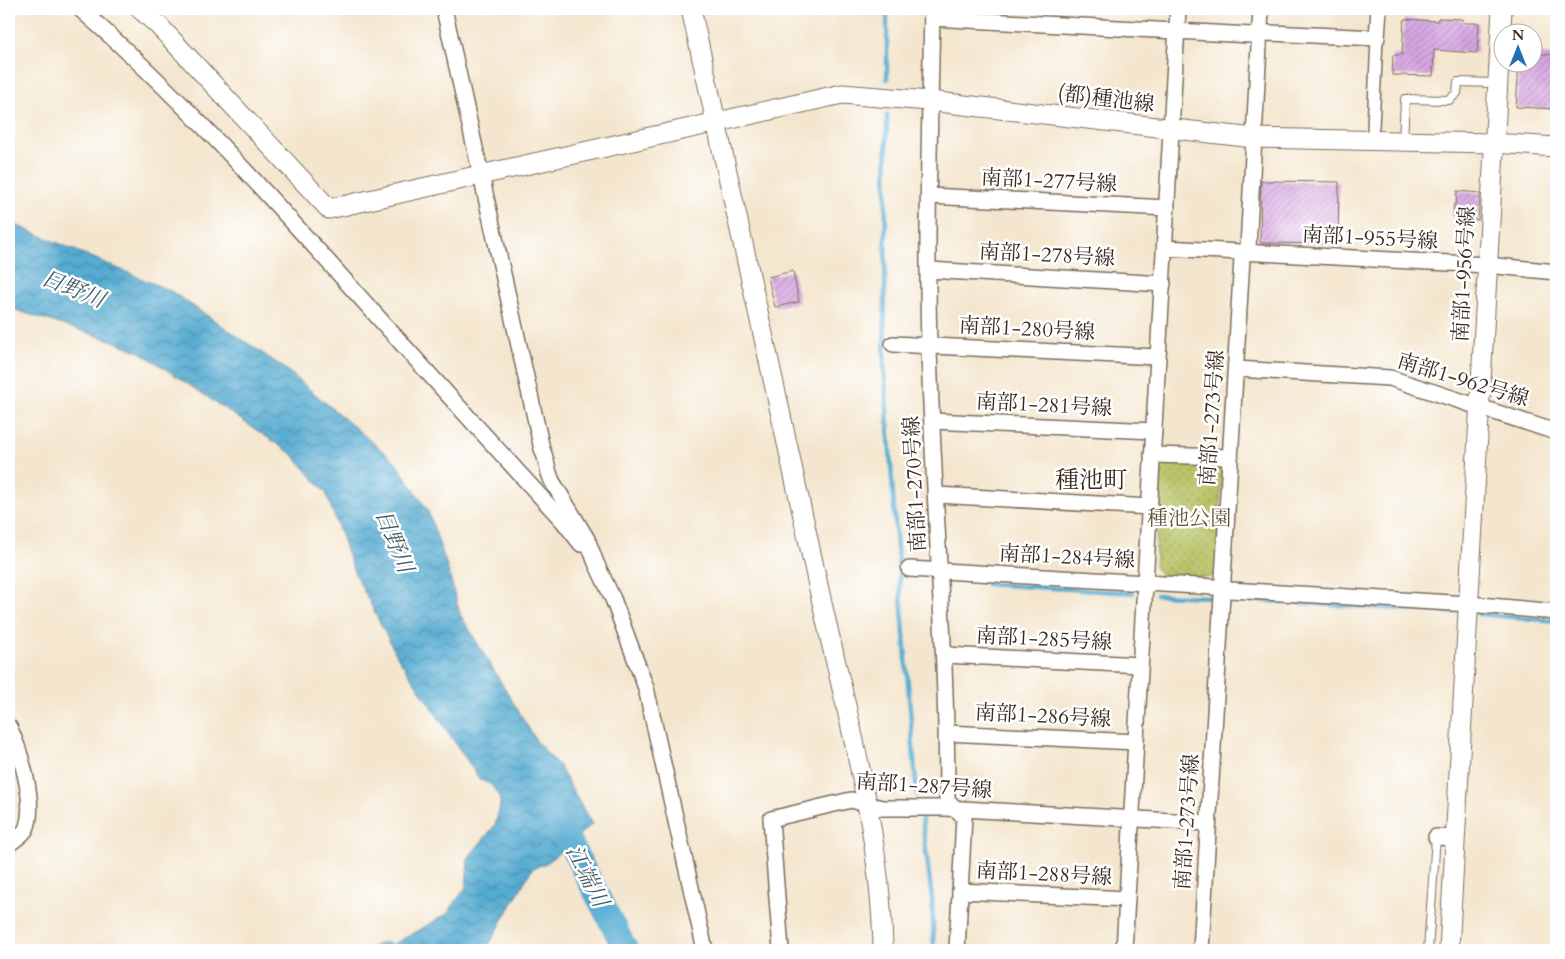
<svg xmlns="http://www.w3.org/2000/svg" width="1565" height="959" viewBox="0 0 1565 959" font-family="Cardo,'Noto Serif JP',serif">
  <style>
    .grass { fill: url(#grass-dots); stroke: #787640 }
    .water { fill: url(#water-waves); stroke: #486a78 }
    .lines { fill: none; stroke-linecap: round; stroke-linejoin: round }
    .stream { stroke: #54abd1; stroke-width: 4.5 }
    .river { stroke: #54abd1; stroke-width: 25 }
    .building { fill: url(#building-hatch) }
    .service-casing { stroke: #7c6c5c; stroke-width: 10 }
    .pedestrian-casing { stroke: #7c6c5c; stroke-width: 14 }
    .minor-casing { stroke: #7c6c5c; stroke-width: 18 }
    .tertiary-casing { stroke: #7c6c5c; stroke-width: 21 }
    .service { stroke: #fff; stroke-width: 8 }
    .pedestrian { stroke: #fff; stroke-width: 11 }
    .minor { stroke: #fff; stroke-width: 15 }
    .tertiary { stroke: #fff; stroke-width: 19 }
    .labels { text-anchor: middle; dominant-baseline: central; stroke-width: 5; stroke-linejoin: round; paint-order: stroke }
    .street-label { font-size: 21px; fill: #3b2a1e; stroke: #fff }
    .park-label { font-size: 21px; fill: #605732; stroke: #fff }
    .water-label { font-size: 22px; font-style: italic; fill: #455e66; stroke: #fff }
    .quarter-label { font-size: 24px; fill: #3b2a1e; stroke: #fff }
  </style>
  <defs>
    <pattern id="grass-dots" width="8" height="8" patternUnits="userSpaceOnUse" patternTransform="scale(1.25)"><rect width="8" height="8" fill="#b5c162"/><path d="M2 2h.1M6 6h.1" fill="none" stroke="#949d50" stroke-width="1.8" stroke-linecap="round"/></pattern>
    <pattern id="water-waves" width="16" height="10" patternUnits="userSpaceOnUse" patternTransform="scale(1.25)"><rect width="16" height="10" fill="#54abd1"/><path d="M0 5q4-4 8 0t8 0" fill="none" stroke="#478ba9"/></pattern>
    <pattern id="building-hatch" width="6" height="6" patternUnits="userSpaceOnUse" patternTransform="scale(1.25)"><rect width="6" height="6" fill="#d7a6e3"/><path d="M-1 1l2-2M0 6l6-6M5 7l2-2" fill="none" stroke="#b087b7"/></pattern>
  </defs>
  <rect width="100%" height="100%" fill="#fff"/>
  <filter id="ink" filterUnits="userSpaceOnUse"><feTurbulence type="fractalNoise" baseFrequency=".02" numOctaves="2"/><feDisplacementMap in="SourceGraphic" scale="10" xChannelSelector="R" yChannelSelector="G"/><feConvolveMatrix kernelMatrix="1 2 1 2 8 2 1 2 1" color-interpolation-filters="sRGB"/></filter>
  <filter id="wash" filterUnits="userSpaceOnUse"><feTurbulence type="fractalNoise" baseFrequency=".0096" numOctaves="4" result="noise"/><feDisplacementMap in="SourceGraphic" scale="20" xChannelSelector="R" yChannelSelector="G"/><feGaussianBlur stdDeviation="1.12" result="paint"/><feColorMatrix in="noise" values="0 0 0 0 0 0 0 0 0 0 0 0 0 0 0 0 0 1.4 0 .05"/><feComposite in="paint" operator="in"/></filter>
  <g filter="url(#wash)">
    <rect width="100%" height="100%" fill="#f4e6ce"/>
    <path class="grass" d="M1167,459L1217,461L1222,468L1217,572L1211,577L1161,576L1155,568L1160,466Z"/>
    <path class="water" d="M9,222L171,291L283,367L396,462L428,511L447,566L460,614L537,742L559,766L592,824L548,862L532,869L486,950H365L384,942L392,945L447,914L466,887L468,858L495,825L500,805L499,795L490,784L480,780L397,656L354,572L326,493L292,454L140,352L113,341L9,308Z"/>
    <g class="lines">
      <g class="stream">
        <path d="M887,79V9"/>
        <path d="M887,115L884,365L895,523L917,795"/>
        <path d="M987,584L1133,593"/>
        <path d="M1157,595L1209,597"/>
        <path d="M1228,599L1453,612"/>
        <path d="M1478,614L1556,621"/>
        <path d="M922,819L932,898L934,950"/>
      </g>
      <path class="river" d="M554,813L626,950"/>
    </g>
    <g id="blocks">
      <g class="building">
        <path d="M1438,18L1462,19L1464,23H1479L1477,53L1434,50L1433,76L1392,75L1393,55H1402L1404,19L1438,21Z"/>
        <path d="M1532,53L1556,55V109L1516,107L1519,62H1532Z"/>
        <path d="M1261,181L1339,182L1338,244L1260,243Z"/>
        <path d="M1457,191L1480,193L1478,220L1456,219V216H1453L1454,204H1456Z"/>
        <path d="M793,271L799,302L775,307L768,277Z"/>
      </g>
    </g>
  </g>
  <g filter="url(#ink)">
    <use href="#blocks" fill-opacity="0" stroke="#7c6c5c" stroke-width="1"/>
    <g class="lines">
      <defs>
        <g id="service">
          <path d="M1403,141L1405,99L1449,100L1457,93L1458,82L1497,83"/>
          <path d="M1428,950L1436,837"/>
        </g>
        <path id="pedestrian" d="M1373,128L1377,38"/>
        <g id="minor">
          <path d="M80,9C177,93 264,190 349,285C420,364 491,443 563,521L581,544"/>
          <path d="M444,9L542,449C547,460 547,470 552,481L587,539L596,563L613,599L646,688L705,950"/>
          <path d="M932,9C930,121 926,234 929,347C933,498 947,648 947,800L964,817L957,950"/>
          <path d="M932,18L1251,35L1270,33L1377,38L1379,9"/>
          <path d="M929,196L1167,208"/>
          <path d="M1165,248L1487,265L1556,272"/>
          <path d="M929,270L1163,284"/>
          <path d="M893,344L1158,357"/>
          <path d="M1236,369L1390,378L1556,432"/>
          <path d="M932,421L1154,431"/>
          <path d="M1152,455L1230,457"/>
          <path d="M937,495L1150,507"/>
          <path d="M909,569L1214,587L1229,590L1469,604L1556,612"/>
          <path d="M945,655L1140,665"/>
          <path d="M9,727C20,750 37,804 26,829C23,835 14,840 9,844"/>
          <path d="M947,733L1136,742"/>
          <path d="M1436,837L1455,838"/>
          <path d="M960,891L1127,899"/>
          <path d="M781,950L771,819L851,800L882,808H945L1208,823"/>
          <path d="M1124,950L1178,9"/>
          <path d="M1201,950L1242,258L1248,248L1261,9"/>
        </g>
        <g id="tertiary">
          <path d="M140,9L159,26L329,209L842,94L929,101L1254,138L1493,143L1556,147"/>
          <path d="M691,9C734,200 776,393 818,585C844,705 881,826 883,950"/>
          <path d="M1449,950L1502,9"/>
        </g>
      </defs>
      <use href="#service" class="service-casing"/>
      <use href="#pedestrian" class="pedestrian-casing"/>
      <use href="#minor" class="minor-casing"/>
      <use href="#tertiary" class="tertiary-casing"/>
      <use href="#service" class="service"/>
      <use href="#pedestrian" class="pedestrian"/>
      <use href="#minor" class="minor"/>
      <use href="#tertiary" class="tertiary"/>
    </g>
  </g>
  <g class="labels">
    <g class="street-label">
      <text transform="translate(1106 99) rotate(7)">(都)種池線</text>
      <text transform="translate(1049 181) rotate(3)">南部1-277号線</text>
      <text transform="translate(1370 238) rotate(3)">南部1-955号線</text>
      <text transform="translate(1047 255) rotate(3)">南部1-278号線</text>
      <text transform="translate(1464 274) rotate(-87)">南部1-956号線</text>
      <text transform="translate(1027 329) rotate(3)">南部1-280号線</text>
      <text transform="translate(1463 380) rotate(17)">南部1-962号線</text>
      <text transform="translate(1044 405) rotate(3)">南部1-281号線</text>
      <text transform="translate(1212 418) rotate(-86)">南部1-273号線</text>
      <text transform="translate(915 484) rotate(-93)">南部1-270号線</text>
      <text transform="translate(1067 557) rotate(3)">南部1-284号線</text>
      <text transform="translate(1044 639) rotate(3)">南部1-285号線</text>
      <text transform="translate(1043 716) rotate(3)">南部1-286号線</text>
      <text transform="translate(924 786) rotate(4)">南部1-287号線</text>
      <text transform="translate(1187 822) rotate(-86)">南部1-273号線</text>
      <text transform="translate(1044 874) rotate(3)">南部1-288号線</text>
    </g>
    <g class="park-label">
      <text x="1189" y="518">種池公園</text>
    </g>
    <g class="water-label">
      <text transform="translate(73 289) rotate(22)">日野川</text>
      <text transform="translate(394 541) rotate(68)">日野川</text>
      <text transform="translate(587 876) rotate(63)">江端川</text>
    </g>
    <g class="quarter-label">
      <text x="1091" y="480">種池町</text>
    </g>
  </g>
  <rect width="1565" height="959" fill="none" stroke="#fff" stroke-width="30"/>
  <g transform="translate(1518 48)"><circle r="24" fill="#ffffff" stroke="#b1aaa5"/>
  <path d="M0-4L9 19L0 12L-9 19Z" fill="#1f6fb2"/>
  <text y="-8" font-size="14" font-weight="bold" text-anchor="middle" fill="#3b2a1e">N</text>
  </g>
</svg>
